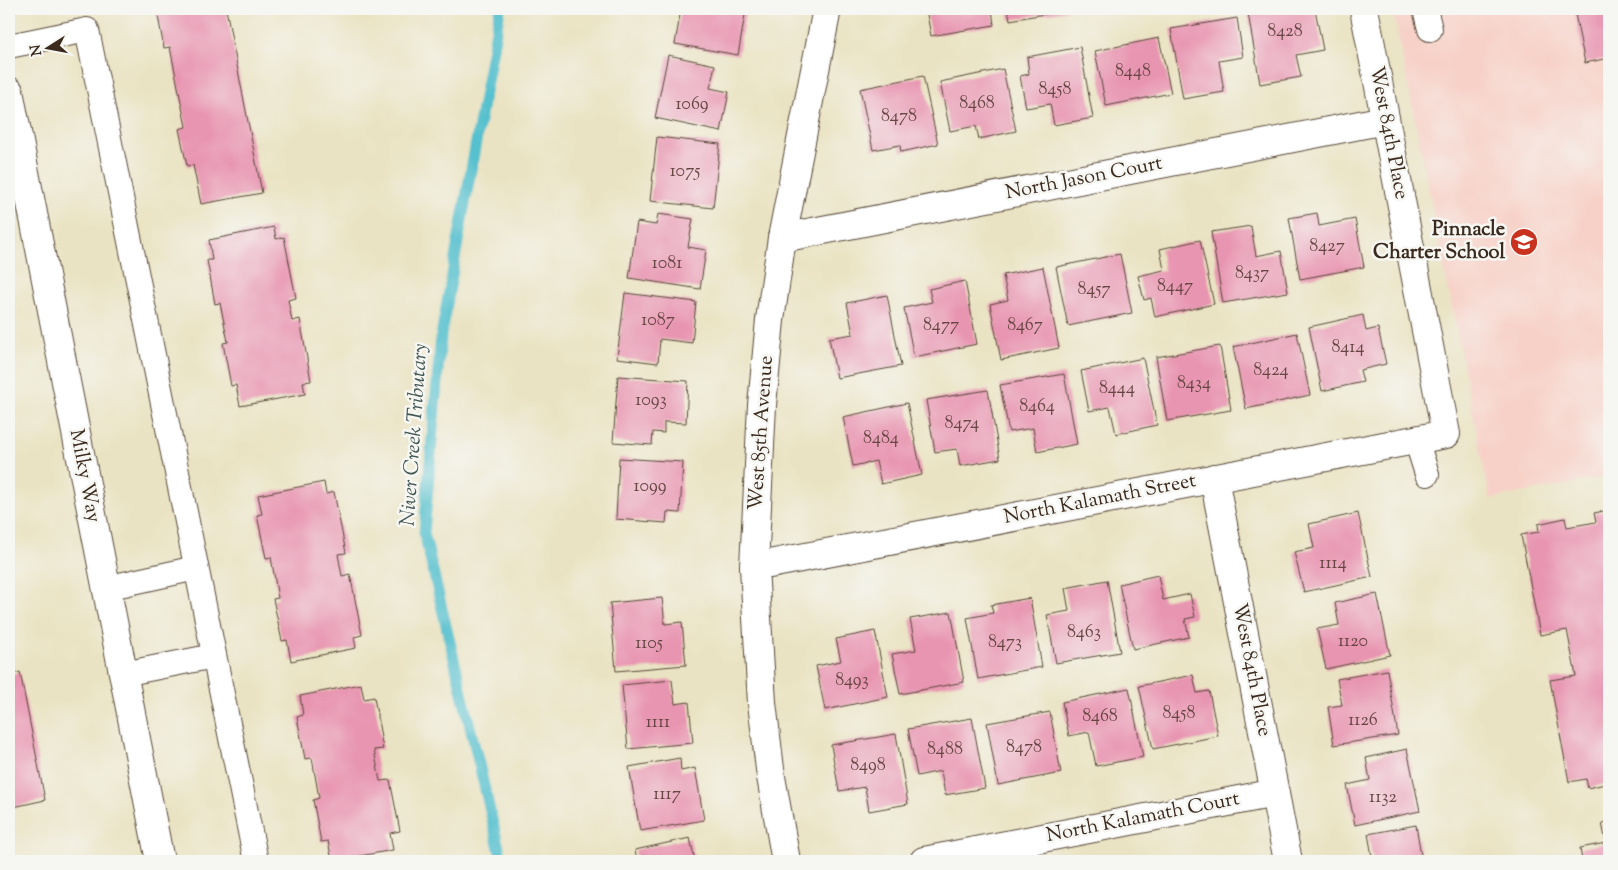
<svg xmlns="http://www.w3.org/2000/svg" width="1618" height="870" viewBox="0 0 1618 870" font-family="'Sorts Mill Goudy',serif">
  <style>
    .built { fill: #f7d1c8 }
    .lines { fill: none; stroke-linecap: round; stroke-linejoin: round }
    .stream { stroke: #54c0ce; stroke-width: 11 }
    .building { fill: #e895b1 }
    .service-casing { stroke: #554637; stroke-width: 26 }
    .minor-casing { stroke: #554637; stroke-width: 30 }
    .service { stroke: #fff; stroke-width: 24 }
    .minor { stroke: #fff; stroke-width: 28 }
    .labels { text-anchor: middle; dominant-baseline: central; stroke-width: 5; stroke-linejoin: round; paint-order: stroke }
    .number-label { font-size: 18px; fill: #664543 }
    .street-label { font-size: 20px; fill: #3b2a1e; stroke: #f6f6f2 }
    .poi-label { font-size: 20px; font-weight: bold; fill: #3b2a1e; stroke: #f6f6f2; text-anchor: end }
    .water-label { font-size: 21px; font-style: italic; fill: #425753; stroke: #f6f6f2 }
  </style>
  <rect width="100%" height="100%" fill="#f6f6f2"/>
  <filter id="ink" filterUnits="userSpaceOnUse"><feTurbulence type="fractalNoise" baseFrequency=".02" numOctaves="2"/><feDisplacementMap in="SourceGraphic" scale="10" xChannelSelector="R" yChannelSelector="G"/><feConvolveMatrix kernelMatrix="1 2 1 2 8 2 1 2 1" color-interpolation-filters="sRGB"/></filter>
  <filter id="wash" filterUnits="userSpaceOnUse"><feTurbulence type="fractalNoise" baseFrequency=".0096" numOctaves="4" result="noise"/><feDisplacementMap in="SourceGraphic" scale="20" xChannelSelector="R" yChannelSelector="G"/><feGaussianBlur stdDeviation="1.12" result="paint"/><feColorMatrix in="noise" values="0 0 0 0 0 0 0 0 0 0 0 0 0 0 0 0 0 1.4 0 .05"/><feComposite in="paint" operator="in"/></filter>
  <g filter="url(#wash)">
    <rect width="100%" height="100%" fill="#eae3c3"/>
    <path class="built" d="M1393,9H1609V476L1490,499Z"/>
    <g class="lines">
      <path class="stream" d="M500,9L441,336L424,533L502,861"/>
    </g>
    <g id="blocks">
      <g class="building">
        <path d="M162,9H226L262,193L201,204L193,165L187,166L179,129L186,127L170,47L164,48L157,11Z"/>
        <path d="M681,9H746L738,55L675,44Z"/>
        <path d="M926,9H992L994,25L931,36Z"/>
        <path d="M1008,9H1068V10L1010,20Z"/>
        <path d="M1275,9H1315L1323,50L1296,55L1301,77L1260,84L1248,13Z"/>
        <path d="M1574,9H1609V58L1585,63Z"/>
        <path d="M1237,18L1243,57L1219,61L1224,92L1183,99L1171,29Z"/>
        <path d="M1159,38L1171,93L1106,106L1095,51Z"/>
        <path d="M1080,47L1093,118L1054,125L1050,104L1026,108L1020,76L1029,74L1027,57Z"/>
        <path d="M668,55L715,65L710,88L729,92L721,132L655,118Z"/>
        <path d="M1003,69L1016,131L979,139L976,126L950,131L940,82Z"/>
        <path d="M923,76L938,144L901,152L900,145L873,150L860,89Z"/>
        <path d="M657,137L720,144L713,208L650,201Z"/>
        <path d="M1317,213L1319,226L1355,219L1364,267L1300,279L1289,218Z"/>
        <path d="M658,214L693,219L688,247L706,250L700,289L629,278L637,222L656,225Z"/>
        <path d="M1251,226L1256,256L1281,251L1288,292L1223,303L1211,232Z"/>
        <path d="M274,227L276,239L284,237L296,298L288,300L292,321L300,319L311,381L303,382L305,394L240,406L236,385L231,386L223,343L228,342L220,303L215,304L207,260H212L209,240Z"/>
        <path d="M1200,240L1214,304L1155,317L1151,298L1144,300L1138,276L1164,270L1160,249Z"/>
        <path d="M1120,254L1132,313L1068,326L1056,267Z"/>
        <path d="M1043,267L1059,348L1001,360L990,304L1008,300L1003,275Z"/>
        <path d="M965,281L977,344L914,357L904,308L932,302L929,289Z"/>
        <path d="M625,293L696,302L692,343L660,339L658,363L617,358Z"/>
        <path d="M887,295L901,366L837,378L829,338L853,334L847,303Z"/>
        <path d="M1363,315L1366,331L1378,328L1386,364L1360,370L1363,382L1322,391L1309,327Z"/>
        <path d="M1297,333L1310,395L1246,409L1233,347Z"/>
        <path d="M1220,346L1231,410L1167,421L1156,357Z"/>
        <path d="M1143,358L1157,425L1116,434L1110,407L1089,411L1081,371Z"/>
        <path d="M1064,374L1077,444L1037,452L1033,428L1009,432L1000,385Z"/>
        <path d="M618,376L688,381L686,423L664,422V433L653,432L652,445L613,442Z"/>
        <path d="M988,390L1000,459L960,466L957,449L935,452L926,400Z"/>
        <path d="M907,403L922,475L881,484L876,461L853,466L843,417Z"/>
        <path d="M619,458L683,462L680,513L667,512L666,523L616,519Z"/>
        <path d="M324,482L326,494L334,492L346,553L338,554L342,576L350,574L362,635L354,637L356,648L291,661L287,640L282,641L273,599L278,598L271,557L266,558L257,515L262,514L258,495Z"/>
        <path d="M1609,510V783L1588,788L1586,779L1569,782L1550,680L1576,676L1567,630L1540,635L1521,535L1539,532L1538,524L1565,518L1567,527L1596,522L1594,513Z"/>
        <path d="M1358,513L1372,577L1304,592L1294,552L1314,548L1309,524Z"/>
        <path d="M1158,575L1163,600L1190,594L1195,617L1185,619L1189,637L1133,649L1119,584Z"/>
        <path d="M1107,580L1120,652L1056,663L1047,615L1069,611L1065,588Z"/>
        <path d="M1377,594L1390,655L1326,669L1317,629L1339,625L1335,603Z"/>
        <path d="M662,598L665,624L682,622L686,665L616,671L610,603Z"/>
        <path d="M1030,598L1042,667L978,679L967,618L993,613L991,605Z"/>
        <path d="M951,612L964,682L900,694L892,654L916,650L910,619Z"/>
        <path d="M9,615L13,631H9Z"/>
        <path d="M875,631L888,697L825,710L816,666L841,661L836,639Z"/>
        <path d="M1387,670L1398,735L1334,745L1328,707L1342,705L1337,679Z"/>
        <path d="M20,672L45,800L9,808V675Z"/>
        <path d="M1193,675L1197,693L1209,691L1218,736L1153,749L1139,686Z"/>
        <path d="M672,680L675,704L689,702L693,743L628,749L622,685Z"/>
        <path d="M361,684L364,699L374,697L383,749L374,750L380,781L390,780L400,831L390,833L393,850L332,861L328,841L321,842L313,800L319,798L312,758L305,759L297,717L303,715L300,696Z"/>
        <path d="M1129,688L1143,757L1096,766L1089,732L1069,736L1062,702Z"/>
        <path d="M1050,712L1061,773L998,785L987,723Z"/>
        <path d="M972,718L985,788L945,795L941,771L917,776L908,729Z"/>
        <path d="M896,734L908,804L869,811L865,787L839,791L831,745Z"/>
        <path d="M1407,749L1420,811L1355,825L1347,785L1370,780L1366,758Z"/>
        <path d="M680,758L681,771L695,768L704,820L640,831L629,767Z"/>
        <path d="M1609,822V861H1582L1580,848L1606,843L1602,823Z"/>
        <path d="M1416,825L1422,861H1373L1368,834Z"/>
        <path d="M690,838L695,861H637L635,850Z"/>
      </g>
    </g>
  </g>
  <g filter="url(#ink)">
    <use href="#blocks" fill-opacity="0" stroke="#554637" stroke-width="1"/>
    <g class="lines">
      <defs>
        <g id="service">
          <path d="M1425,9L1430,29"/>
          <path d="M9,46L87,30L256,861"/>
          <path d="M1416,439L1427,474"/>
          <path d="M106,588L196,568"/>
          <path d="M123,674L214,656"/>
        </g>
        <g id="minor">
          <path d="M9,91L160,861"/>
          <path d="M782,238L1385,120"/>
          <path d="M1214,478L1288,861"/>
          <path d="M754,567L1446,434L1364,9"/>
          <path d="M786,861L771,777L762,703L754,567L762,405L770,320L782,238L827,9"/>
          <path d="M924,861L1275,793"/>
        </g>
      </defs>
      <use href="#service" class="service-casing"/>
      <use href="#minor" class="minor-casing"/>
      <use href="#service" class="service"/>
      <use href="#minor" class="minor"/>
    </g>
  </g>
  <defs>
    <symbol id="school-disc" viewBox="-11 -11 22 22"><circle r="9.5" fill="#c8321e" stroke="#f6f6f2"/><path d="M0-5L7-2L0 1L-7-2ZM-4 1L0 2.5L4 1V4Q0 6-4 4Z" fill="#fff"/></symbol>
  </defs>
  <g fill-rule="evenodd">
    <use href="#school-disc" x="1508" y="226" width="32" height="32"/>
  </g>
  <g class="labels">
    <g class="number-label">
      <text x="1285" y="32">8428</text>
      <text x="1133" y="72">8448</text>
      <text x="1055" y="90">8458</text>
      <text x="977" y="104">8468</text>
      <text x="692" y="105">1069</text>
      <text x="899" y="117">8478</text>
      <text x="685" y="172">1075</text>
      <text x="1327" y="247">8427</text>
      <text x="667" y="264">1081</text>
      <text x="1252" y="274">8437</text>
      <text x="1175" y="287">8447</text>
      <text x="1094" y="290">8457</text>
      <text x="658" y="321">1087</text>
      <text x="941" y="326">8477</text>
      <text x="1025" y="326">8467</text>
      <text x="1348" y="348">8414</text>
      <text x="1271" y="371">8424</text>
      <text x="1194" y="384">8434</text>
      <text x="1117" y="389">8444</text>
      <text x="651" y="401">1093</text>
      <text x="1037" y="407">8464</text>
      <text x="962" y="424">8474</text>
      <text x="881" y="439">8484</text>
      <text x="650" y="487">1099</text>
      <text x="1333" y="564">1114</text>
      <text x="1084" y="633">8463</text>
      <text x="1353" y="642">1120</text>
      <text x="1005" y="643">8473</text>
      <text x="649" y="644">1105</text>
      <text x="852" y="681">8493</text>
      <text x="1179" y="714">8458</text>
      <text x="1100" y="717">8468</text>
      <text x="1363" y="721">1126</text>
      <text x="658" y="723">1111</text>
      <text x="1024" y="748">8478</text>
      <text x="945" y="750">8488</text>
      <text x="868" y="766">8498</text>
      <text x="667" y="795">1117</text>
      <text x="1383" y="798">1132</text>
    </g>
    <g class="street-label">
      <text transform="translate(1388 133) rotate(79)">West 84th Place</text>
      <text transform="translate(1084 179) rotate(-11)">North Jason Court</text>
      <text transform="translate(762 433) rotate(-86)">West 85th Avenue</text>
      <text transform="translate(84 476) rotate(79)">Milky Way</text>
      <text transform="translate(1100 500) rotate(-11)">North Kalamath Street</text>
      <text transform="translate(1251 670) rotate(79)">West 84th Place</text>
      <text transform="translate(1143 818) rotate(-11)">North Kalamath Court</text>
    </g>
    <g class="poi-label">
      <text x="1505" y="230">Pinnacle<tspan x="1505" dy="23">Charter School</tspan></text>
    </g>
    <g class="water-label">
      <text transform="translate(415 435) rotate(-86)">Niver Creek Tributary</text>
    </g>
  </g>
  <rect width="1618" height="870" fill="none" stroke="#f6f6f2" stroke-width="30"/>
  <g transform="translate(48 48) rotate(259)" stroke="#f6f6f2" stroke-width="4" paint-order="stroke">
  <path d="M0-4L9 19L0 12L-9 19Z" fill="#3b2a1e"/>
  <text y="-8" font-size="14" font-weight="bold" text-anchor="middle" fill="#3b2a1e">N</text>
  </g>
</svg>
